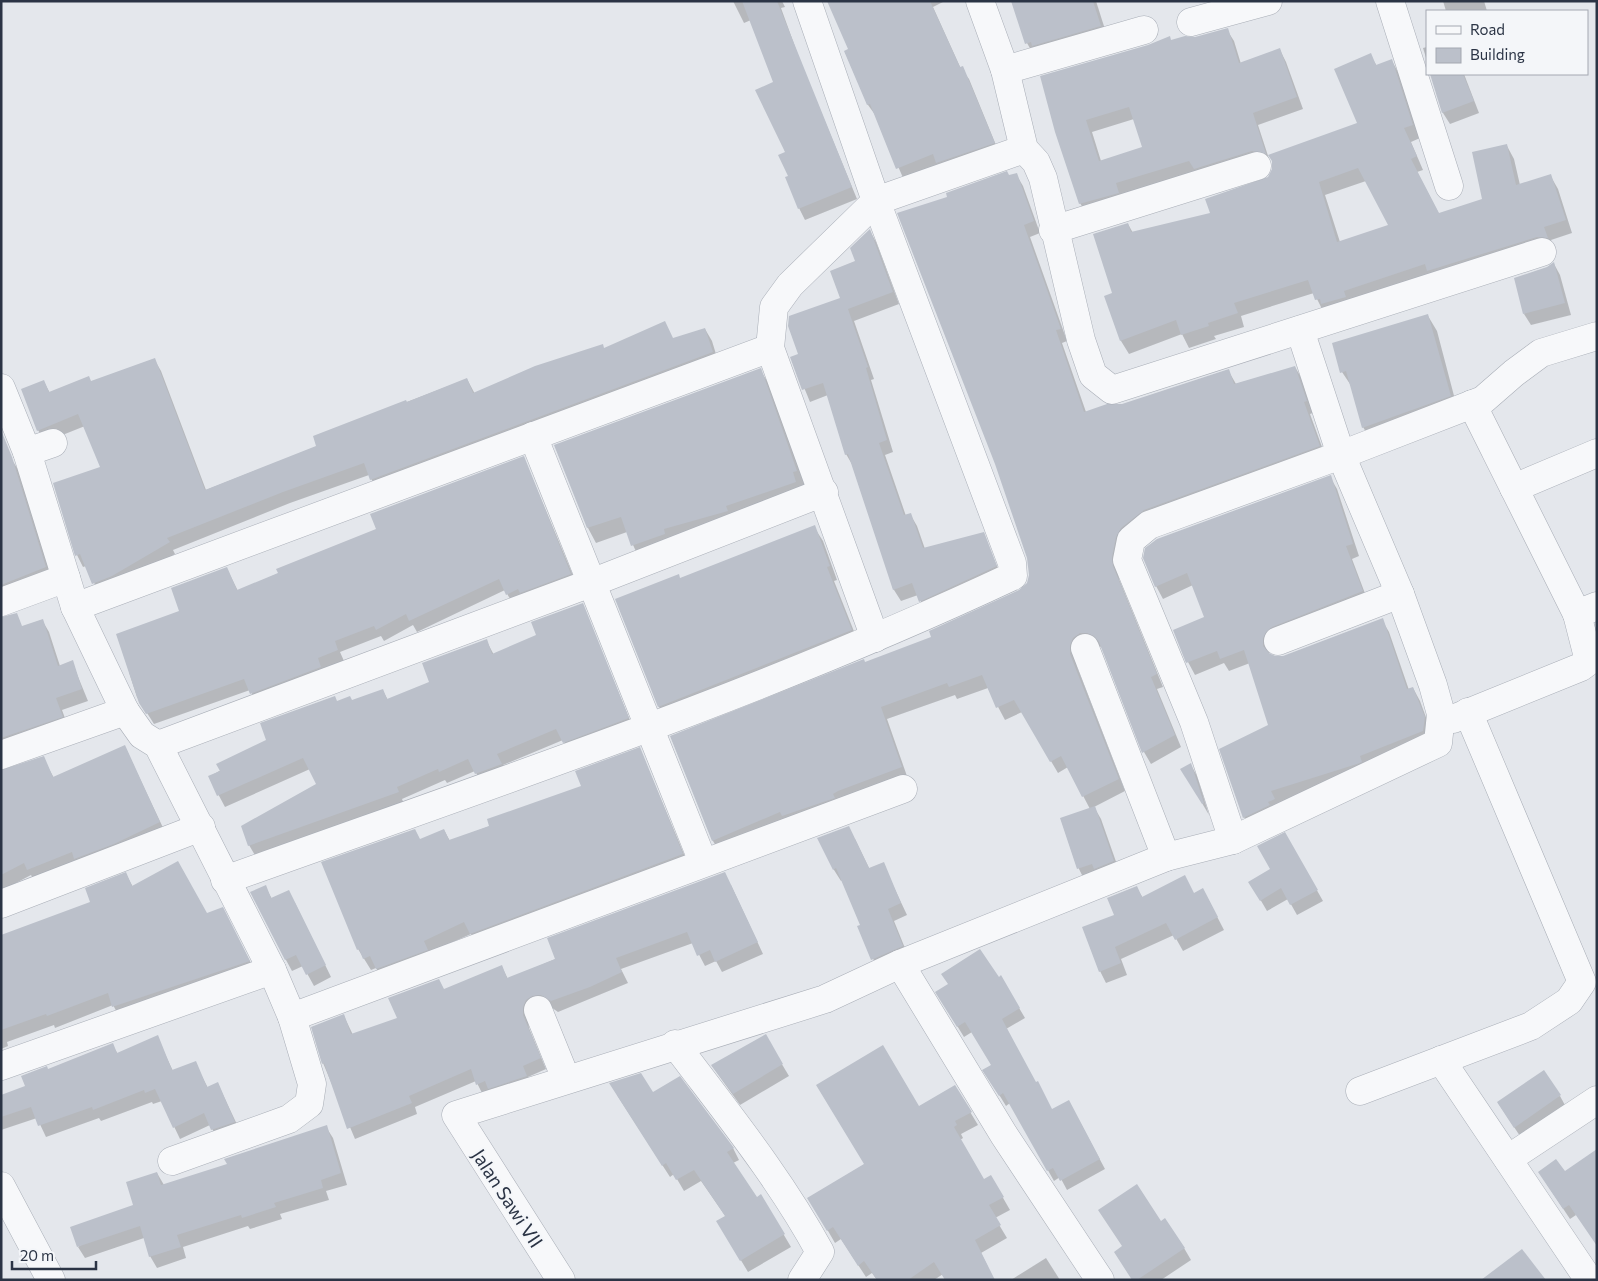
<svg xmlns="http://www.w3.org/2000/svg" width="1598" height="1281" viewBox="0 0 1598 1281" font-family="Commissioner,sans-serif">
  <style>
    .shadow { fill: #0003; fill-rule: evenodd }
    .building { fill: #bbc0ca; fill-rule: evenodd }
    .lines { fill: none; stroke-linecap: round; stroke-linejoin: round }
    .minor-casing { stroke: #a9aeb7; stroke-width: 29 }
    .minor { stroke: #f7f8fa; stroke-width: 28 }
    .labels { text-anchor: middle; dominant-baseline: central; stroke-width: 4; stroke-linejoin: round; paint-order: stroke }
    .street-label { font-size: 19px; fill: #2b3445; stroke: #f4f6f9 }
  </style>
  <rect width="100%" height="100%" fill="#e4e7ec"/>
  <g class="shadow">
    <path d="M733,1H782L785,7L781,8L801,63L857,199L805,220L799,208L789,177L774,83L751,20L744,23Z"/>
    <path d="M833,1H945L933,7L961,69L969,79L1000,155L904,180L876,116L868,105L845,52L850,50Z"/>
    <path d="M1012,1H1096L1109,42L1036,59L1027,43Z"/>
    <path d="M1443,1H1484L1487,11H1446Z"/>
    <path d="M1227,30L1234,41L1241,64L1280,50L1286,62L1303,109L1258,125L1271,165L1260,162L1087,215L1080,203L1056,131L1171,41L1195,38ZM1134,119L1143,148L1101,161L1092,132Z"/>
    <path d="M1427,47V61L1423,48Z"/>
    <path d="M1370,55L1377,66L1392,61L1399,74L1420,138L1411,142L1423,170L1417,172L1439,214L1484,200L1507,146L1514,159L1520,185L1550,175L1558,189L1572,233L1551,240L1554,251L1324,313L1314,293L1241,316L1244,327L1214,336L1216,339L1189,348L1182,334L1129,354L1121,341L1128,224L1133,233L1211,214L1359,124ZM1366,181L1390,226L1340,242L1325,195Z"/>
    <path d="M1431,74H1464L1479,113L1450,124L1443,113Z"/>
    <path d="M1016,174L1023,186L1040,233L1030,237L1067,341L1062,343L1086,412L1122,405L1228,370L1236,384L1295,367L1302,379L1313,413L1310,414L1326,458L1151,522L1118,570L1119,579L1163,687L1157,689L1181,747L1151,764L1144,752L1103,648L1095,644L1076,659L1077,667L1125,791L1094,807L1101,819L1120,873L1085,881L1079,869L1061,819L1090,809L1068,767L1058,773L1022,712L1005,720L988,688L957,699L955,695L887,719L908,779L720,853L713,841L671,737L933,638L1020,591L1027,585L1030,575L1009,177Z"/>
    <path d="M870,231L876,242L899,304L854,321L874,379L871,380L893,452L885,455L906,516L910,514L917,526L925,549L983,534L1002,578L926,613L918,595L901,601L894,590L853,466L846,454L828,395L810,402L792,358L799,355L842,298Z"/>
    <path d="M1554,264L1560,275L1571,315L1531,325L1524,314L1547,268Z"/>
    <path d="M1428,316L1437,331L1458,411L1372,442L1363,427L1352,387L1342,372Z"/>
    <path d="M705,329L712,341L719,364L378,491L369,475L290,503L173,550L175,554L119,588L100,595L86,566L83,567L77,555L101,467L85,426L45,442L38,430L44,382L50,393L91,382L154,359L161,371L206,490L318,446L315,437L467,379L475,394L605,350L673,339Z"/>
    <path d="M760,370L769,384L805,486L640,560L627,532L596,543L588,528L555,446Z"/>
    <path d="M524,458L577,585L514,606L505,590L417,632L413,625L384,641L381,636L340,652L344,661L258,704L250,690L154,724L137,697L129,672L180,612L227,569L238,591L378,530Z"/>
    <path d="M12,460L19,471L52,578L1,597V462Z"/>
    <path d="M1330,477L1337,489L1359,556L1352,559L1369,604L1269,651V655L1283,657L1382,620L1389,632L1409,690L1413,688L1420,701L1431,731L1252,830L1244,817L1221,750L1270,725L1250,663L1229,671L1224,663L1195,675L1188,662L1206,618L1193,585L1163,599L1156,586Z"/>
    <path d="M814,527L823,541L837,580L834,581L859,644L667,721L659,707L616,600L680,579Z"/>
    <path d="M582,604L634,730L570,753L563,740L503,765L508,776L483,785L475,771L447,783L445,780L402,799L404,804L256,857L249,845L318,784L310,769L225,807L209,777L337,702L352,701L383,691L388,700L431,682L486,640L494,655L537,636Z"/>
    <path d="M42,620L49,632L60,666L72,662L88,701L62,710L69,729L1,754V626L22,627Z"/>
    <path d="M125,747L166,834L35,882L31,875L1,891V771L43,758L54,778Z"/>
    <path d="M640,749L689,866L477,945L471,934L430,952L383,980L376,968L371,970L358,949L420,840L444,830L450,841L490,826L583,787Z"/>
    <path d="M1191,765L1197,776L1209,815L1182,769Z"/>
    <path d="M1285,834L1323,901L1297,915L1288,899L1267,911L1250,882L1272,869Z"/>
    <path d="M819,838L855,839L870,870L883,864L907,915L894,921L909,958L879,971L858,927L862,926L843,880L841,881L834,870Z"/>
    <path d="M126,874L133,887L229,921L256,973L120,1018L113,1005L55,1028L54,1025L7,1042L8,1046L1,1049V936L92,903Z"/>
    <path d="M731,885L763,954L722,972L716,961L705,966L693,943L621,969L628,983L558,1012L548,1005L528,1019L529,1028L546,1069L528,1077L532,1088L483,1095L476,1081L415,1107L417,1114L355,1139L323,1063L313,1027L344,1016L353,1035L399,1018L444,990L502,967L508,979Z"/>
    <path d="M265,886L272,899L295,903L331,977L314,986L303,966L292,971L286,960Z"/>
    <path d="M1136,887L1143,898L1194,894L1209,901L1224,930L1183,951L1174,935L1121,959L1127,975L1106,983L1100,971L1116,915Z"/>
    <path d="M1001,977L1025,1018L1006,1029L1036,1084L1052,1110L1074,1111L1105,1169L1067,1190L1060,1177L1054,1181L1010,1103L1006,1106L984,1070L992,1065L972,1032L964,1037L937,993Z"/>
    <path d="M765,1036L789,1076L740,1105L712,1066Z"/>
    <path d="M157,1037L173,1071L195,1063L208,1088L218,1084L241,1133L219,1141L210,1125L180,1139L162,1101L153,1104L152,1102L101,1121L99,1118L46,1137L37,1118L1,1130V1096L26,1087L48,1070L112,1045L118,1054Z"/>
    <path d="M955,1087L978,1125L961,1134L963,1138L960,1140L984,1181L991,1177L1010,1210L995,1218L1007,1238L981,1253L988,1267L966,1280L943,1274L934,1280H877L872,1273L866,1277L841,1239L835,1243L809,1198L865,1164L919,1107Z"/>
    <path d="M653,1094L733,1148L739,1160L733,1163L757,1198L761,1196L791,1247L748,1272L718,1222L726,1217L701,1181L684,1191L674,1174L670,1177L617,1095Z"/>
    <path d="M1560,1096L1566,1107L1522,1139L1498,1103Z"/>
    <path d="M326,1127L333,1138L347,1185L326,1191L329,1200L280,1214L282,1219L250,1229L248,1226L183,1247L186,1258L157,1268L150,1256L144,1238L85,1258L78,1247L135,1206L157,1173L164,1185L228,1165Z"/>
    <path d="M1556,1161L1576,1215L1570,1219L1546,1183Z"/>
    <path d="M1161,1223L1184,1248L1191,1260L1161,1280H1132Z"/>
    <path d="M1046,1258L1060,1280H1011Z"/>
  </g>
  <g class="building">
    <path d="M742,1H777L852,187L798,209L785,177L788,176L778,155L785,152L755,90L773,82Z"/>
    <path d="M827,1H930L960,67L963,66L995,143L936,163L933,154L896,169L870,104L867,105L844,51L848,49Z"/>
    <path d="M1011,1H1093L1101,26L1032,46L1031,42L1025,44Z"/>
    <path d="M1228,28L1239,63L1280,48L1297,97L1253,113L1266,154L1252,151L1194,169L1189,161L1116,183L1119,193L1079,204L1055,132L1040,76L1148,45L1170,36L1171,40L1185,36L1195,37ZM1129,107L1142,147L1099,161L1086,120Z"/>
    <path d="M1371,53L1376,65L1392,59L1413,125L1404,128L1417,156L1411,159L1439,213L1482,199L1472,152L1507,144L1516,185L1551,174L1566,220L1544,227L1548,238L1537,237L1427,271L1425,264L1344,291L1346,297L1321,304L1320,299L1315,300L1308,280L1234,303L1238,313L1208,323L1209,326L1181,335L1176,320L1120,341L1104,296L1112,293L1093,234L1128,223L1131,232L1210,213L1205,199L1268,177L1272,169V161L1268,155L1357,123L1334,69ZM1358,168L1388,225L1337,242L1319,182Z"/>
    <path d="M1430,74H1463L1474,101L1442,113Z"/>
    <path d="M1007,171L1009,175L1017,173L1034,221L1024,225L1061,329L1056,330L1084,412L1107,404H1122L1229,369L1234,384L1295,366L1307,401L1304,402L1320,446L1144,510L1121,528L1116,537L1112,557L1113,566L1157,674L1151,677L1175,735L1142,753L1099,642L1094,636L1087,633H1080L1073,638L1070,645V654L1119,779L1082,797L1061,756L1050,762L1014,700L996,708L982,675L949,687L947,683L881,707L902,767L838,791L833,794L835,798L782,816L780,812L712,841L670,736L864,659L865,662L931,637L929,631L1019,590L1027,583L1029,575L1027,558L995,464L897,213L947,197L946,193Z"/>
    <path d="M870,229L893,292L848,309L868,367L866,368L887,440L879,443L904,515L911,513L923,548L984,532L997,566L919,602L912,583L893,590L848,454L845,455L823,383L802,390L790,357L798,354L788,326L789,316L840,298L830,271L855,261L850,248Z"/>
    <path d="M1554,262L1565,303L1523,314L1514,278L1547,267Z"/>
    <path d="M1428,314L1451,396L1362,428L1346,371L1340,373L1332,343Z"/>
    <path d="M665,321L673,338L705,328L713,352L370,480L364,463L283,492L167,538L170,542L112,576L92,584L80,554L75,556L53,483L100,467L78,414L37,431L21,389L44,380L49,392L89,376L91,381L155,358L205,490L316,446L313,436L406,400L407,402L467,378L473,393L535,366L603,344L604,348Z"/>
    <path d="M761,368L797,471L793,472L796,482L726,506L728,511L664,529L665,534L631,546L621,517L587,528L554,445Z"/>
    <path d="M1,430L12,457L46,567L1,585Z"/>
    <path d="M524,456L571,574L520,593L518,589L506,595L499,579L409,621L406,614L376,630L374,626L335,641L338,650L318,658L321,667L250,694L244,679L146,714L139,703L116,634L179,611L171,588L227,567L237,590L278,573L276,569L376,529L370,514Z"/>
    <path d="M1331,475L1353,544L1346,546L1363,591L1272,627L1266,632L1263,638V646L1269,653L1275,656H1283L1383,618L1407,689L1413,687L1425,717L1423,731L1360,756L1362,762L1357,764L1271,791L1275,799L1268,802L1270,805L1243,818L1219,749L1268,725L1244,650L1220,659L1217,651L1186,663L1173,630L1204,617L1187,573L1155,587L1143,558L1145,548L1157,539Z"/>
    <path d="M815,525L830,566L827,567L852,630L658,707L615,599L679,574L680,578Z"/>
    <path d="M583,603L629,718L563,743L556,729L497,754L502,764L475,774L468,759L439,772L438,769L397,787L399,792L248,846L241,826L316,784L303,758L217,796L208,776L220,771L216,764L266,740L260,723L335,696L337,701L350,696L352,700L383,689L387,699L429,682L422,663L487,639L492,654L536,635L531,622Z"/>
    <path d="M17,613L22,626L43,619L58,666L73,660L82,689L56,698L63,717L1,738V617Z"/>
    <path d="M125,745L160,822L114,844L74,859L72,852L27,870L24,863L1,875V770L44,756L53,777Z"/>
    <path d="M640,747L683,854L470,934L464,922L424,941L428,950L376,969L370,956L363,959L359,949L357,950L321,862L415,829L420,839L444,829L449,840L489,826L487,819L581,786L575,771Z"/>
    <path d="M1191,763L1204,803L1202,804L1180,769Z"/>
    <path d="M1095,806L1114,861L1094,869L1092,864L1077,869L1060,818Z"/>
    <path d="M849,826L869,868L884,862L901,903L888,909L903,946L871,960L857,926L860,925L836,868L833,870L817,838Z"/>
    <path d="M1285,832L1318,890L1290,905L1281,888L1260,901L1248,882L1270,869L1257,846Z"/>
    <path d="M178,861L207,913L223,907L250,961L112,1007L108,993L47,1016L46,1014L1,1030V935L90,902L85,888L126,872L132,886Z"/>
    <path d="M725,872L758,942L715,962L710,950L697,956L687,932L616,958L622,972L590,987L551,1001L541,995L532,996L526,1000L523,1007V1015L541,1058L523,1066L527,1076L488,1089L485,1081L476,1085L471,1069L409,1096L412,1103L347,1129L324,1063L322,1064L311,1027L344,1014L351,1034L397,1018L388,998L439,979L444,989L502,965L507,978L555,959L547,938Z"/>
    <path d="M1185,875L1194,893L1203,888L1218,917L1175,940L1166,923L1115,947L1121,963L1099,972L1082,927L1114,915L1107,898L1137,886L1142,897Z"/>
    <path d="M266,885L271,898L289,890L326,965L306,975L296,955L285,960L250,892Z"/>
    <path d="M980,949L999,977L1001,975L1020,1008L1002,1019L1036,1082L1038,1081L1052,1109L1069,1100L1100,1159L1060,1181L1053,1168L1047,1171L1003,1093L999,1096L982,1070L991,1065L965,1022L957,1027L935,992L948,984L941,974Z"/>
    <path d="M766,1034L783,1064L733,1094L711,1065Z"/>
    <path d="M158,1035L172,1070L196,1061L207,1087L218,1082L235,1122L211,1130L204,1113L173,1128L155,1089L145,1093L144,1090L93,1110L92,1107L38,1126L31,1107L1,1117V1095L25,1086L21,1076L47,1066L48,1069L113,1043L117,1053Z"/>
    <path d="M883,1045L919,1106L955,1085L972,1112L955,1121L957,1125L954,1127L984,1179L991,1175L1004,1197L989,1205L1001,1225L975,1240L995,1280H945L934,1262L908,1280H877L864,1261L858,1266L833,1227L827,1231L807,1198L864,1164L816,1085Z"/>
    <path d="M1544,1070L1561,1095L1514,1128L1497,1102Z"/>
    <path d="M641,1073L653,1092L680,1076L734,1148L727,1152L757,1197L761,1194L785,1234L740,1261L716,1221L725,1216L694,1170L676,1180L666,1163L662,1166L609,1083Z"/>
    <path d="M327,1125L341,1173L321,1180L323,1188L274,1203L276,1207L242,1218L241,1215L177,1235L181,1247L149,1257L140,1226L77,1247L70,1227L133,1205L126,1182L157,1172L161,1185L227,1164L224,1159Z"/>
    <path d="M1597,1149V1246L1569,1205L1563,1209L1538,1172L1556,1159L1565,1171Z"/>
    <path d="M1137,1184L1161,1221L1165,1218L1185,1248L1137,1280H1132L1114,1252L1122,1246L1098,1210Z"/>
    <path d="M1522,1249L1546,1280H1481Z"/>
  </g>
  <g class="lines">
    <defs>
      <g id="minor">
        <path d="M980,1L1005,70L1024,149L1036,162L1043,178L1081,340L1093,375L1112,390L1542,252"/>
        <path d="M1390,1L1449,186"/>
        <path d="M1191,22L1268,1"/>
        <path d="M1005,70L1144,30"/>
        <path d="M1053,230L1257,166"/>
        <path d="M1,388L27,452L75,607L125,711L142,735L158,745L272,970L292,1017L312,1084L309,1104L289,1119L172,1161"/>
        <path d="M1472,404L1577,614"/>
        <path d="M533,436L703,862"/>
        <path d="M27,452L53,443"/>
        <path d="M1514,488L1597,453"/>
        <path d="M1,602L66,578"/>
        <path d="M75,607L770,348"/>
        <path d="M875,638L770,348L774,307L790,285L876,201L1024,149"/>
        <path d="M1278,641L1400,594"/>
        <path d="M1085,648L1166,857"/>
        <path d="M1453,719L1581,667L1589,661L1577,614L1597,606"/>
        <path d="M158,745L591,583L824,492"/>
        <path d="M1,755L125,711"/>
        <path d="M1233,840L1194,722L1127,560L1131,540L1149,525L1341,455L1483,400L1514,373L1541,353L1597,336"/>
        <path d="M225,880C489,785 758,696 1013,576L1012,563L876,201L807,1"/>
        <path d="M1,904L201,827"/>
        <path d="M900,964L1004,1135L1100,1280"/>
        <path d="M538,1010L566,1079"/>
        <path d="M292,1017L903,789"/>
        <path d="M675,1044C726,1112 780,1178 820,1252L802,1280"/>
        <path d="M1441,1060L1589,1280"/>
        <path d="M1,1066L272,970"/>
        <path d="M1360,1091L1531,1026L1569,1001L1582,982L1468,712"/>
        <path d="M1508,1159L1597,1100"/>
        <path d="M1,1186L51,1280"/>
        <path d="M561,1280L456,1115L825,999L900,964L1166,857L1233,840L1438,743L1441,714L1433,685L1400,594L1341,455L1300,330"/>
      </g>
    </defs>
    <use href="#minor" class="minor-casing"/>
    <use href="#minor" class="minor"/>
  </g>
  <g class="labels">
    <g class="street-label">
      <text transform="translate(508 1198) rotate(57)">Jalan Sawi VII</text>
    </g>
  </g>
  <rect width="1598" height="1281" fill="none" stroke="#2b3445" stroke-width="5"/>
  <rect x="1426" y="10" width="162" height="65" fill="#f4f6f9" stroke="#a4a8b1"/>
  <rect x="1436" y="26" width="25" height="8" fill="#f7f8fa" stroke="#a4a8b1"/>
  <text x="1470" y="35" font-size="15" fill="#2b3445">Road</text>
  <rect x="1436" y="48" width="25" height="15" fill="#bbc0ca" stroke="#a4a8b1"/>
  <text x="1470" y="60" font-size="15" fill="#2b3445">Building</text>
  <path d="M12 1261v8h84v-8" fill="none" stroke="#2b3445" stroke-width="2.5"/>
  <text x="20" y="1261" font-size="15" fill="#2b3445" stroke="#f4f6f9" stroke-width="4" paint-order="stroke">20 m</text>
</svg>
